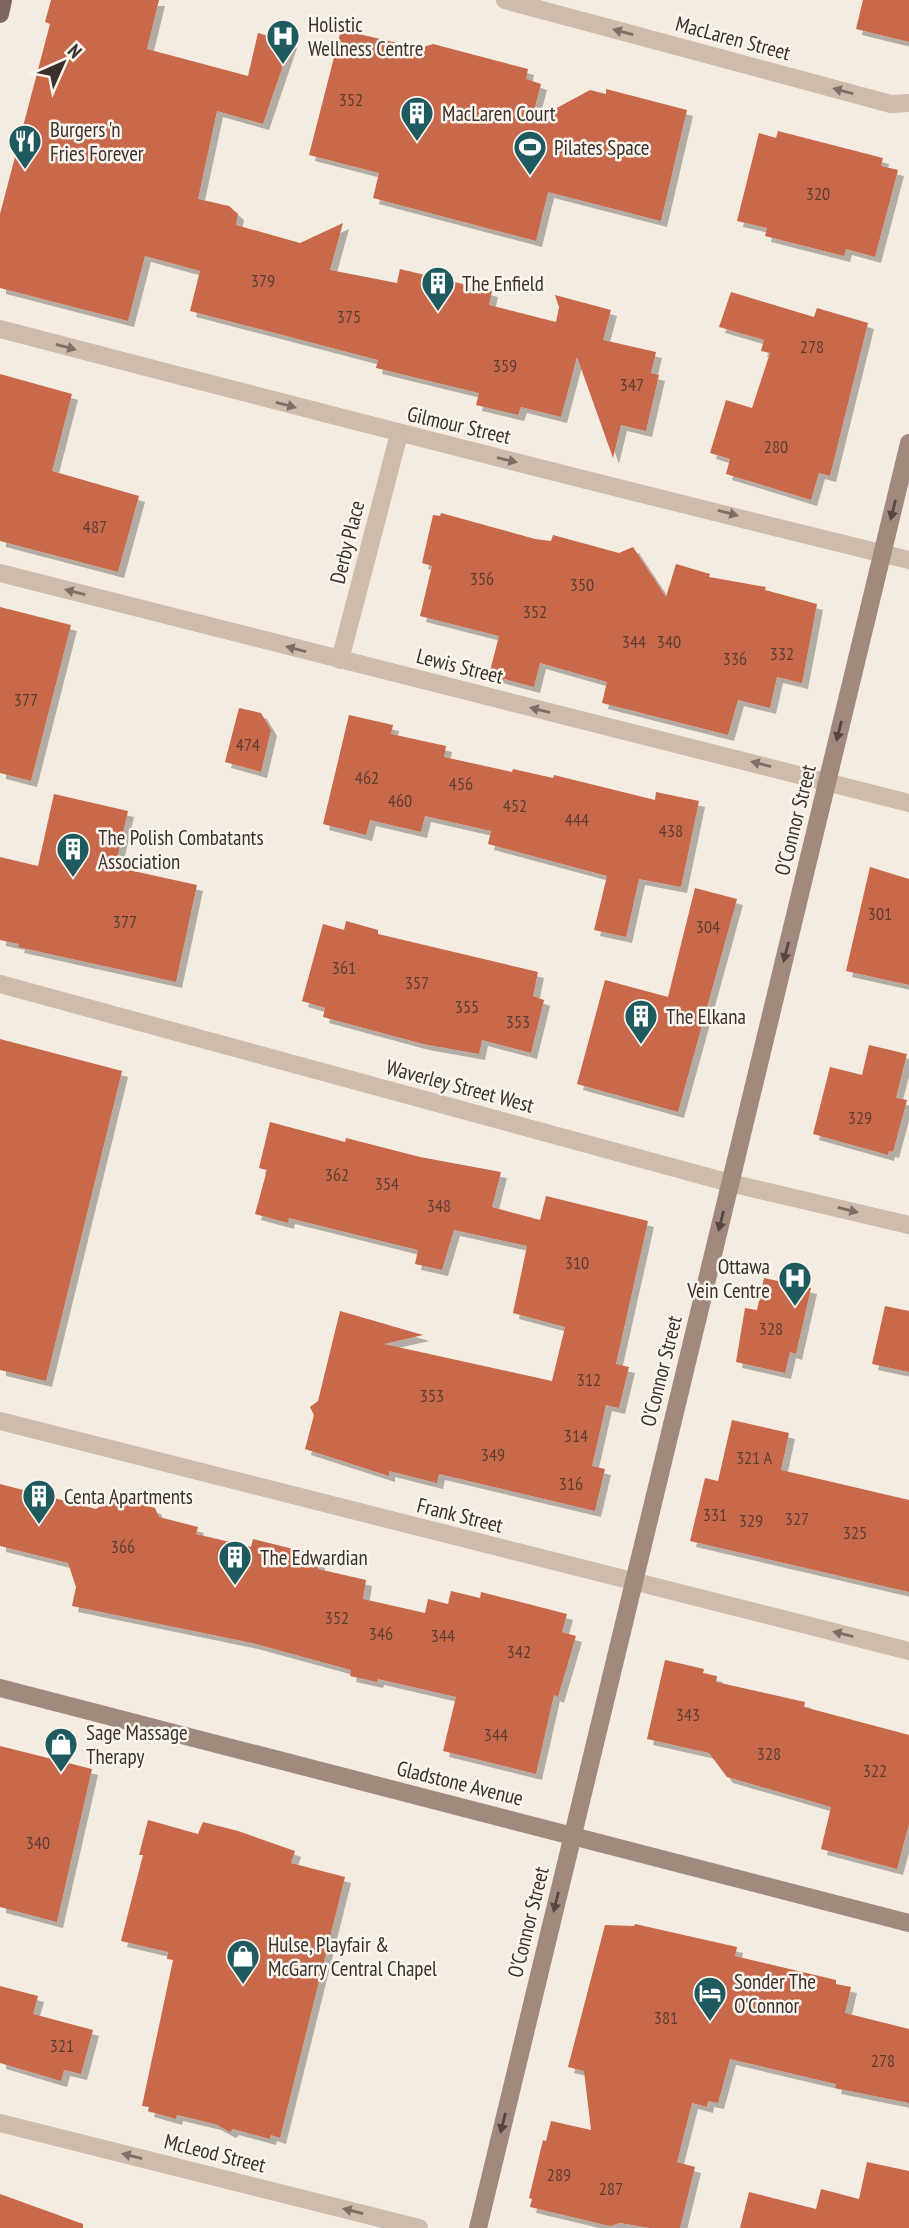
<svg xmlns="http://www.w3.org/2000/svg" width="909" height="2228" viewBox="0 0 909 2228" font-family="'PT Sans Narrow',sans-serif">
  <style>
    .building { fill: #c8694b; filter: url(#shadow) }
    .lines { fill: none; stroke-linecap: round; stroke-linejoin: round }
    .minor { stroke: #cdbbac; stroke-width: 18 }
    .secondary { stroke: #a18a7d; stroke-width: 18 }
    .primary { stroke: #7d675c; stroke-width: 18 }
    .oneway { fill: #7d6f65 }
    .oneway2 { fill: #544640 }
    .labels { text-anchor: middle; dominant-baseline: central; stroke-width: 5; stroke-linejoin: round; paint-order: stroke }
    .number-label { font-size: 18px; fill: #5e3e33 }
    .poi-label { font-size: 21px; fill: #3b302b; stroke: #fbf5ee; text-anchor: start }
    .street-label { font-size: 21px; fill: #3b302b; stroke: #fbf5ee }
  </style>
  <defs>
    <filter id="shadow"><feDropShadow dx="6" dy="6" stdDeviation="0" flood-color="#0004"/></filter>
  </defs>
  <rect width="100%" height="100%" fill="#f4ebe1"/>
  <g class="building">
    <path d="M51,0H159L147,49L248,76L258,33L291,42L263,124L217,111L198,199L229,206L238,214L236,225L300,243L343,223L330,270L397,283L400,269L492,291L489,305L556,322L559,307L555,295L611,310L603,340L656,352L651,373L659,375L646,431L621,425L613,458L577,357L561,417L521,407L518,415L476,405L479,393L376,368L378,360L190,311L200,271L145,256L128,321L0,288V214L50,24L45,22Z"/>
    <path d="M863,0H909V42L856,29Z"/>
    <path d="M341,30L420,48L433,44L528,69L526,79L541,84L531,122L590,90L606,94V89L687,110L661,221L548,192L536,241L373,198L379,173L309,155Z"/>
    <path d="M778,131L883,158L881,166L898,170L875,257L846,249L844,256L765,236L767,228L737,221L759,133L776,138Z"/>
    <path d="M731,292L814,317L817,308L868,323L830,476L819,473L811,500L726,474L730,459L710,453L726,400L752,408L770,353L761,351L764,340L719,327Z"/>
    <path d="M0,374L72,394L52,471L139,496L118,572L0,541Z"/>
    <path d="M441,513L535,539L551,541L553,535L619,553L633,547L666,597L676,564L710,574L709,577L766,587L765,590L817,604L802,683L777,677L770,708L738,700L728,735L602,703L607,682L540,663L534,687L489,675L499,636L420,616L432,566L422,563L433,515L440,516Z"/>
    <path d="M0,607L71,625L31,781L0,773Z"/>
    <path d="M239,708L261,713L271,730L261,772L225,762Z"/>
    <path d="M349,715L393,725L391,734L446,746L444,757L512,772L513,769L553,778L554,775L655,800L656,792L699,801L681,887L639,879L626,937L594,930L607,876L488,844L491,831L425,816L421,832L370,820L366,835L323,824Z"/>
    <path d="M54,794L128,811L115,867L197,885L176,982L18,947L19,944L0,940V857L38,866Z"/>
    <path d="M870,867L909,879V985L846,971Z"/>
    <path d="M695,888L737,899L678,1112L577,1084L605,980L668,997Z"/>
    <path d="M346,921L378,930V934L538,972L533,996L544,1000L531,1053L482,1040L479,1054L423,1044L323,1017L325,1008L302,1001L323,924L344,930Z"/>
    <path d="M0,1039L122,1071L46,1381L0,1370Z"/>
    <path d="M869,1045L907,1054L896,1098L907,1100L893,1152L889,1151L888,1155L813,1134L830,1067L862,1075Z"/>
    <path d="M270,1122L345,1142L346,1138L420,1157L501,1172L492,1207L540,1220L546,1196L648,1221L616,1364L629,1367L619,1408L606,1405L592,1466L605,1469L595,1511L439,1474L437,1483L389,1471V1476L305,1449L314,1415L310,1407L318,1401L340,1311L423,1335L384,1344L552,1381L565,1327L513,1313L527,1246L454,1230L442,1270L415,1264L418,1250L289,1218L288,1223L255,1214L267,1170L259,1168Z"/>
    <path d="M764,1278L811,1288L796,1354L790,1352L785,1373L736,1362L745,1308L757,1310Z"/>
    <path d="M885,1306L909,1311V1372L872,1364Z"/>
    <path d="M732,1420L789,1433L781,1470L909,1500V1592L690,1541L705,1478L718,1481Z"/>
    <path d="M0,1484L96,1509L116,1497L155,1508L159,1517L198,1527L196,1534L251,1547L253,1539L309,1553L307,1559L319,1562L318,1569L366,1580L363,1599L425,1613L428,1599L448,1604L451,1591L480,1598L481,1592L567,1614L562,1632L576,1636L558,1697L554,1695L536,1774L443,1751L456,1697L378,1679L377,1682L350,1676L351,1670L252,1643L72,1606L76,1587L68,1563L0,1546Z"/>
    <path d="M665,1660L704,1669L703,1673L717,1676L716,1682L805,1702L804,1707L909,1735V1824L897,1869L821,1849L831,1807L727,1777L709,1753L647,1739Z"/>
    <path d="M0,1746L92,1769L57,1922L0,1907Z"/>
    <path d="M148,1820L198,1834L203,1822L238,1831L295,1851L291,1863L345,1877L280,2138L271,2135L270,2139L233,2129L230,2132L215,2124L177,2115L176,2119L148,2111L149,2107L142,2106L173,1960L167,1959L168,1952L121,1941L143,1855H139Z"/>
    <path d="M635,1924L737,1947L735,1956L836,1980V1984L851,1987L845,2013L909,2029V2103L835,2088L836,2084L730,2059L718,2103L708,2101L707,2107L692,2103L677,2162L695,2167L680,2228H650L620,2223L610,2226L530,2207L532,2199L529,2198L543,2140L546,2141L551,2121L591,2130L584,2071L568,2067L605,1925L634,1926Z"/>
    <path d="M0,1986L38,1996L33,2014L93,2030L81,2074L64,2070L61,2081L0,2063Z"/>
    <path d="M867,2162L909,2171V2228H740L749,2192L816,2209L821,2189L859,2199Z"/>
    <path d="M0,2194L83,2224V2228H0Z"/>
  </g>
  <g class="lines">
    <g class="minor">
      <path d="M505,0L891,104L909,103"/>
      <path d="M0,329C302,408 605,486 909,560"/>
      <path d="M0,573L909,803"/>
      <path d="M340,660L399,434"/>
      <path d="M0,984L730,1183L909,1225"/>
      <path d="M0,1421L909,1651"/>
      <path d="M0,2123L419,2228"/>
    </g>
    <g class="secondary">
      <path d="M0,1688L909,1923"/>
      <path d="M478,2228L909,443"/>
    </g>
    <path class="primary" d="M0,14L3,0"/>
  </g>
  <defs><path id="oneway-solid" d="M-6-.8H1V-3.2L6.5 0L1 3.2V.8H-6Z" transform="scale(1.75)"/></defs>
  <g class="oneway">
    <use href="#oneway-solid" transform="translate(623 32) rotate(-165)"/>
    <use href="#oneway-solid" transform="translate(843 91) rotate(-165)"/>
    <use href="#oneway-solid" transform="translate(66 347) rotate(15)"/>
    <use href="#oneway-solid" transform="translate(286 405) rotate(15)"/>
    <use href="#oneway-solid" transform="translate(507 460) rotate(13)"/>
    <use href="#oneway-solid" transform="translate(728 513) rotate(15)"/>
    <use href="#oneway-solid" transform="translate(75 592) rotate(-166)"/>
    <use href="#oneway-solid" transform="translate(296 649) rotate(-166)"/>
    <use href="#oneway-solid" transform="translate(540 710) rotate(-166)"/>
    <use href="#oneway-solid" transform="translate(761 764) rotate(-166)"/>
    <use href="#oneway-solid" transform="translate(848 1210) rotate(14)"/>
    <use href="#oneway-solid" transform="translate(843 1634) rotate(-166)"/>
    <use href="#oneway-solid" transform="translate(132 2156) rotate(-166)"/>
    <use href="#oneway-solid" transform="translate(353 2211) rotate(-166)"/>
  </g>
  <g class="oneway2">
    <use href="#oneway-solid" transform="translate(893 510) rotate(104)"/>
    <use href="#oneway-solid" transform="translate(839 731) rotate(104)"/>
    <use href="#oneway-solid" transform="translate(786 952) rotate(104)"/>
    <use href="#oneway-solid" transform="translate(721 1221) rotate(104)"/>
    <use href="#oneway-solid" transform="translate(556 1902) rotate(104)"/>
    <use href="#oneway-solid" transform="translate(503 2123) rotate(104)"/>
  </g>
  <defs>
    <symbol id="hospital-pin" viewBox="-11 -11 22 30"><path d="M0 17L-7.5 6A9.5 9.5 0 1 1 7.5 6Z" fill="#1f5a5e" stroke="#fbf5ee"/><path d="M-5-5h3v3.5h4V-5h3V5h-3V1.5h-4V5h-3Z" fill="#fff"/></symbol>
    <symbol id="building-pin" viewBox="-11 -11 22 30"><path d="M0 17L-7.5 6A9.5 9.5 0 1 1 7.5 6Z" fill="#1f5a5e" stroke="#fbf5ee"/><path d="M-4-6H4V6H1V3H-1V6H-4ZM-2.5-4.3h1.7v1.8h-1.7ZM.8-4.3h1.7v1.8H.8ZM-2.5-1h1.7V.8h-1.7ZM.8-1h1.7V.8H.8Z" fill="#fff"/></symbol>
    <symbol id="restaurant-pin" viewBox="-11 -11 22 30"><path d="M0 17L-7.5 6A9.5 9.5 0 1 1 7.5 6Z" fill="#1f5a5e" stroke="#fbf5ee"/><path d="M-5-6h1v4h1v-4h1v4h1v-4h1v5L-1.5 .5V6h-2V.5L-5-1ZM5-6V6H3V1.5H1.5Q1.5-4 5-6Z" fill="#fff"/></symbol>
    <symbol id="stadium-pin" viewBox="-11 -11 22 30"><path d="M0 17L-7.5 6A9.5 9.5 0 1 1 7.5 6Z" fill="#1f5a5e" stroke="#fbf5ee"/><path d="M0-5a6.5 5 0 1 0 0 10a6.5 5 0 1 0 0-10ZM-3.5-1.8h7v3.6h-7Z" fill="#fff"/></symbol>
    <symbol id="shop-pin" viewBox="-11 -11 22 30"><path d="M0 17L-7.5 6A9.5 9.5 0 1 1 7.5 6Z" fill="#1f5a5e" stroke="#fbf5ee"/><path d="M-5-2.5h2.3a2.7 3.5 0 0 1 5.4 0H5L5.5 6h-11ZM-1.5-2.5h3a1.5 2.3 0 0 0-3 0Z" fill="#fff"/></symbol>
    <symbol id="hotel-pin" viewBox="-11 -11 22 30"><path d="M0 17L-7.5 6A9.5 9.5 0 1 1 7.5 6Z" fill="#1f5a5e" stroke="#fbf5ee"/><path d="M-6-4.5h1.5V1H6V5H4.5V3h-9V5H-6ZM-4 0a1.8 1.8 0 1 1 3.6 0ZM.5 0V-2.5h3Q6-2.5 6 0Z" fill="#fff"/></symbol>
  </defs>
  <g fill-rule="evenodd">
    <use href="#hospital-pin" x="264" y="17" width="38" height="52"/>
    <use href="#building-pin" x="398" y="94" width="38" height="52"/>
    <use href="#restaurant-pin" x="6" y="122" width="38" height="52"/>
    <use href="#stadium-pin" x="511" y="128" width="38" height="52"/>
    <use href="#building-pin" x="419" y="264" width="38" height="52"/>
    <use href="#building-pin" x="54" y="830" width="38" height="52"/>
    <use href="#building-pin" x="622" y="997" width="38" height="52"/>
    <use href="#hospital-pin" x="776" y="1259" width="38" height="52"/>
    <use href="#building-pin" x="20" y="1477" width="38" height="52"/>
    <use href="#building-pin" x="216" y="1538" width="38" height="52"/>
    <use href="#shop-pin" x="42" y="1725" width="38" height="52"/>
    <use href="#shop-pin" x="224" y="1937" width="38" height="52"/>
    <use href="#hotel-pin" x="691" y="1974" width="38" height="52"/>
  </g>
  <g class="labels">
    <g class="number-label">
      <text x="351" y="99">352</text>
      <text x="818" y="193">320</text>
      <text x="263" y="280">379</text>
      <text x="349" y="316">375</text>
      <text x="812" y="346">278</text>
      <text x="505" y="365">359</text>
      <text x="632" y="384">347</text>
      <text x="776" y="446">280</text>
      <text x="95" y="526">487</text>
      <text x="482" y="578">356</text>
      <text x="582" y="584">350</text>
      <text x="535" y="611">352</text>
      <text x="634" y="641">344</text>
      <text x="669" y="641">340</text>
      <text x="782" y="653">332</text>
      <text x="735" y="658">336</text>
      <text x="26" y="699">377</text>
      <text x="248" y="744">474</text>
      <text x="367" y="777">462</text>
      <text x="461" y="783">456</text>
      <text x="400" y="800">460</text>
      <text x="515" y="805">452</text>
      <text x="577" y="819">444</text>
      <text x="671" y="830">438</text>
      <text x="880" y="913">301</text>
      <text x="125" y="921">377</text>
      <text x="708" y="926">304</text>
      <text x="344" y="967">361</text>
      <text x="417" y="982">357</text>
      <text x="467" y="1006">355</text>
      <text x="518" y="1021">353</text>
      <text x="860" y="1117">329</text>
      <text x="337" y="1174">362</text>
      <text x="387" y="1183">354</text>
      <text x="439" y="1205">348</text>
      <text x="577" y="1262">310</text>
      <text x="771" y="1328">328</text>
      <text x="589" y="1379">312</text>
      <text x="432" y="1395">353</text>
      <text x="576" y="1435">314</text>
      <text x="493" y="1454">349</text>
      <text x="754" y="1457">321 A</text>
      <text x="571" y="1483">316</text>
      <text x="715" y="1514">331</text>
      <text x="797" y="1518">327</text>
      <text x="751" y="1520">329</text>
      <text x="855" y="1532">325</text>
      <text x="123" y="1546">366</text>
      <text x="337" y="1617">352</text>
      <text x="381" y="1633">346</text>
      <text x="443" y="1635">344</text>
      <text x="519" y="1651">342</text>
      <text x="688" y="1714">343</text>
      <text x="496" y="1734">344</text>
      <text x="769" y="1753">328</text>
      <text x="875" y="1770">322</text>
      <text x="38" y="1842">340</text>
      <text x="666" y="2017">381</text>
      <text x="62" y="2045">321</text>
      <text x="883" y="2060">278</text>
      <text x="559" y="2174">289</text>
      <text x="611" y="2188">287</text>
    </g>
    <g class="poi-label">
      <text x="308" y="24">Holistic<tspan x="308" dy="24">Wellness Centre</tspan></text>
      <text x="442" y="113">MacLaren Court</text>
      <text x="50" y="129">Burgers 'n<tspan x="50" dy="24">Fries Forever</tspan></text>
      <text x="554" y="147">Pilates Space</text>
      <text x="462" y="283">The Enfield</text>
      <text x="98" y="837">The Polish Combatants<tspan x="98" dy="24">Association</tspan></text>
      <text x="666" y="1016">The Elkana</text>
      <text x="770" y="1266" text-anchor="end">Ottawa<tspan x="770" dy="24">Vein Centre</tspan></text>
      <text x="64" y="1496">Centa Apartments</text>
      <text x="260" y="1557">The Edwardian</text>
      <text x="86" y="1732">Sage Massage<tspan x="86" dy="24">Therapy</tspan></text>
      <text x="268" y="1944">Hulse, Playfair &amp;<tspan x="268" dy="24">McGarry Central Chapel</tspan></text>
      <text x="734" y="1981">Sonder The<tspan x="734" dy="24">O'Connor</tspan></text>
    </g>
    <g class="street-label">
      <text transform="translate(733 38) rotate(15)">MacLaren Street</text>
      <text transform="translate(459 425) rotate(13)">Gilmour Street</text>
      <text transform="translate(347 542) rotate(-76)">Derby Place</text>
      <text transform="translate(460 666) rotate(14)">Lewis Street</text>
      <text transform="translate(795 820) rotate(-76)">O'Connor Street</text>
      <text transform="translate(460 1086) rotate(15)">Waverley Street West</text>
      <text transform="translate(661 1371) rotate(-76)">O'Connor Street</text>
      <text transform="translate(460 1515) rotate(14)">Frank Street</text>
      <text transform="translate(460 1783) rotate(14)">Gladstone Avenue</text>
      <text transform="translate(528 1922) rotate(-76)">O'Connor Street</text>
      <text transform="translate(215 2153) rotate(14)">McLeod Street</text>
    </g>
  </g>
  <g transform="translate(63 63) rotate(45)" stroke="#fbf5ee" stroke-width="5" paint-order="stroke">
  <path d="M0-5L12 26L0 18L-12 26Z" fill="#3b302b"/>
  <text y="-10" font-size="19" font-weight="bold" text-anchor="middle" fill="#3b302b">N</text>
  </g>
</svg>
